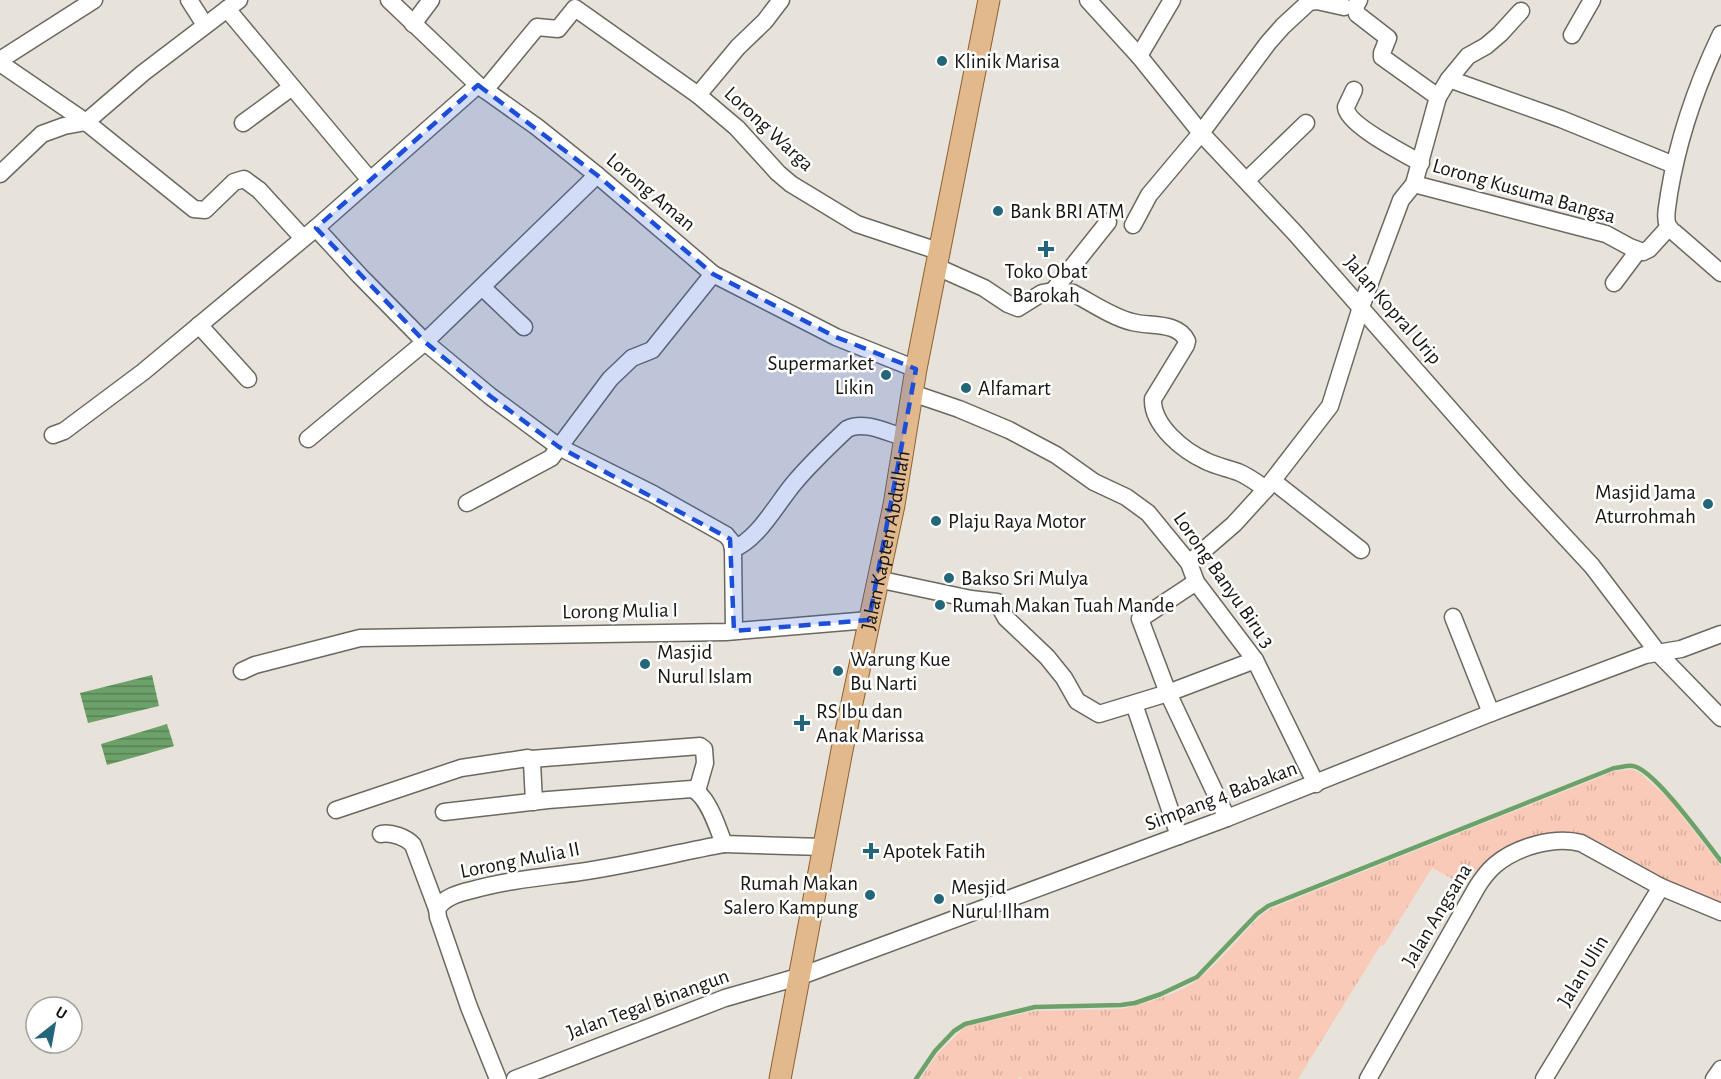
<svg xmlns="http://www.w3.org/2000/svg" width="1721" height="1079" viewBox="0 0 1721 1079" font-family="'Alegreya Sans',sans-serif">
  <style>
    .grass { fill: url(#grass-tufts) }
    .water { fill: url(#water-rules) }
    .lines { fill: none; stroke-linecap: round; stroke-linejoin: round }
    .stream { stroke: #6ca169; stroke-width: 4.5 }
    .minor-casing { stroke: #6b6860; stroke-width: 19 }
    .major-casing { stroke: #8d6131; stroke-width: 23 }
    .minor { stroke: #fff; stroke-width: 16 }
    .major { stroke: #e1b98d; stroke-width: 21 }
    .marked { fill: #1d4ed8; fill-opacity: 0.2; stroke: #1d4ed8; stroke-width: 4.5; stroke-dasharray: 12 8; stroke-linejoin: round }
    .poi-dot { fill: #246679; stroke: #fff; stroke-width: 2 }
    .labels { text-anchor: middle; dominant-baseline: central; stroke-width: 5; stroke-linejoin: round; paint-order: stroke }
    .poi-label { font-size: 21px; fill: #171612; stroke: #fff; text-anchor: start }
    .street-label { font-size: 21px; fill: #171612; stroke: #fff }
  </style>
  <defs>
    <pattern id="grass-tufts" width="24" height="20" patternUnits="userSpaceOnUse" patternTransform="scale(1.5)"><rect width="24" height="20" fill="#facab9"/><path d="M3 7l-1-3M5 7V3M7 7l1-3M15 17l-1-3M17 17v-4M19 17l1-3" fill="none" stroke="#d6ad9e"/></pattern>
    <pattern id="water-rules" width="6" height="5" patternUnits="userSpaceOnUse" patternTransform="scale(1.5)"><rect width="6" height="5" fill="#6ca169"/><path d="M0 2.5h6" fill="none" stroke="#588255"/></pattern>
  </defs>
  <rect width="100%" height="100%" fill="#e7e3da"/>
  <path class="grass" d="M1632,769L1640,773L1669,799L1721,866V903L1638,869L1581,834L1571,832L1518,846L1475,871L1467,882L1460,883L1432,868L1384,945L1380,946L1298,1079H1022L1020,1077L1018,1079H920L938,1053L966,1026L1035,1011L1121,1009C1142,1005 1184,992 1200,978C1221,960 1240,937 1259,917L1270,909L1615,771Z"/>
  <g class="water">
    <path d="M152,675L159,706L88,723L80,693Z"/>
    <path d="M167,724L174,746L107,765L101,744Z"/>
  </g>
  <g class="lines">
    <path class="stream" d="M916,1079L935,1051L954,1031L965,1024L1035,1007L1121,1005L1135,1003L1161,994L1197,977L1257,914L1268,906L1614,768C1619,768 1627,765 1633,766C1654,769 1706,842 1721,861"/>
    <defs>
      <g id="minor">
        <path d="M189,0L205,25"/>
        <path d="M389,0L478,85L537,127L597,175L713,274L836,337L916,369"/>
        <path d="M1088,0L1139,56L1201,133L1295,233L1514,482L1592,566L1659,654L1721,718"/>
        <path d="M1359,0L1355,7L1357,14L1388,38L1382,53V57L1438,97"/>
        <path d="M227,9L370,180"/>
        <path d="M413,24L431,0"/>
        <path d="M1721,34C1697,84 1678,139 1669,194C1668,204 1664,217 1668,226C1669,228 1673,232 1675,233L1721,273"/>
        <path d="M1572,35L1592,0"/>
        <path d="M1139,56L1172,0"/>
        <path d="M0,60L94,0"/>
        <path d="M0,63L86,122L194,209L205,210L234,182L244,179L259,190L303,238"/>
        <path d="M1449,79L1561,119L1674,165"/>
        <path d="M485,90L537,27L558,29L575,8L698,95L737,128L778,173L791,184L857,224L941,252"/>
        <path d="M1354,90L1346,107C1346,124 1405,154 1421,163"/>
        <path d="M698,95L738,47L765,21L781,0"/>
        <path d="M243,123L292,87"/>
        <path d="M0,174L42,134L64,126L86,122L143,73L239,0"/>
        <path d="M1247,180L1306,123"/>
        <path d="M1414,184L1606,234L1630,247L1643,252L1649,249L1669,227"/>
        <path d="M1133,225L1149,195L1201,133L1268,43L1283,26L1309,2L1317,1L1344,7"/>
        <path d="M316,228L360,276L425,342L490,396L559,447L653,494L726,535L731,541L733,549L734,631"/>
        <path d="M937,267L984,288L1008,304L1018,308L1042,293L1053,291L1073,293C1092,303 1112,317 1132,322C1149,327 1178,321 1187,341L1186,345L1153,399C1152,426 1184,451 1206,461C1216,466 1227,468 1238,472C1248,476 1257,483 1266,489"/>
        <path d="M1614,283L1638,251"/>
        <path d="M482,287L524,327"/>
        <path d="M1053,291L1108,222"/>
        <path d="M199,325L248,379"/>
        <path d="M912,393L959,409L1009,430L1056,455L1094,482L1126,497L1148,513L1189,563L1196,582L1255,660L1316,784"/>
        <path d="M53,435L64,431L143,372L316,228L478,85"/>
        <path d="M308,439L425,342L597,175"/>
        <path d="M1273,481L1361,550"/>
        <path d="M467,503L551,458L610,379L632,358L652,350L713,274"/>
        <path d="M733,549C758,540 777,503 795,482C811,463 829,446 847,429C864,420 888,433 906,438"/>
        <path d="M1189,563L1234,524L1266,489L1330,406L1361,307L1401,200L1414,184L1438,97L1449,79L1468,56L1486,46L1500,34L1521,11"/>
        <path d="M877,579L971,599L997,602L1006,618L1047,657L1064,678L1077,701L1099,714L1168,693L1255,660"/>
        <path d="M1196,582L1140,619L1168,693L1227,818"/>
        <path d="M1453,617L1491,713"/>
        <path d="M242,671L255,665L360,638L726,632L869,620"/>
        <path d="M1134,704L1179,836"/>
        <path d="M531,759L700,746L704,749L705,763L697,791"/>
        <path d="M336,810L461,768L528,758L532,762L534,802"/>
        <path d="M444,812L548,800L692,789C708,795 718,829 724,844L823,847"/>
        <path d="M381,834C391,832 406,837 413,845L437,909"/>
        <path d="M498,1079L469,1007L438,917L437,909C444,897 459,893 472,890C507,880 544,877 580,872C629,865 676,853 724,844"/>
        <path d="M515,1079L725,998L798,977L1227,818L1491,713L1645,655L1681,649L1721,634"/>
        <path d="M1368,1079L1477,887C1482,879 1488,871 1495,865C1516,847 1554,836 1581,843L1661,887L1721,912"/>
        <path d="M1544,1079L1661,887"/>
        <path d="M1714,1079L1721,1069"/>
      </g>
      <g id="major">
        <path id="s1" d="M780,1079L842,750L894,505L916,369L989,0"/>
      </g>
    </defs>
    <use href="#minor" class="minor-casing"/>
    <use href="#major" class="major-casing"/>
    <use href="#minor" class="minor"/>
    <use href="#major" class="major"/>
  </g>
  <path class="marked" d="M478,85L597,175L713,274L836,337L916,369L869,620L734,631L730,539L559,447L490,396L425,342L316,228Z"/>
  <g class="poi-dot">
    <circle cx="942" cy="61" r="6"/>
    <circle cx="998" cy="211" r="6"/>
    <path d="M1043 240h6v6h6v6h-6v6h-6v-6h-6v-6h6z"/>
    <circle cx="886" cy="375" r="6"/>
    <circle cx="966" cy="388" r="6"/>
    <circle cx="1708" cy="504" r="6"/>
    <circle cx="936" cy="521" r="6"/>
    <circle cx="949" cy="578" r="6"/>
    <circle cx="940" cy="605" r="6"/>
    <circle cx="645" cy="664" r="6"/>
    <circle cx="838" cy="671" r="6"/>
    <path d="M799 714h6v6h6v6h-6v6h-6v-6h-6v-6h6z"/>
    <path d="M868 842h6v6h6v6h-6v6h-6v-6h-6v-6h6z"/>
    <circle cx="870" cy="895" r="6"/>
    <circle cx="939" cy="899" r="6"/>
  </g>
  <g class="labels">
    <g class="poi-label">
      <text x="954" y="61">Klinik Marisa</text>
      <text x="1010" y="211">Bank BRI ATM</text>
      <text x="1046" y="271" text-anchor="middle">Toko Obat<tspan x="1046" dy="24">Barokah</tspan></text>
      <text x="874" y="363" text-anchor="end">Supermarket<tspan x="874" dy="24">Likin</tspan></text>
      <text x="978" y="388">Alfamart</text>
      <text x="1696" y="492" text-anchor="end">Masjid Jama<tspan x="1696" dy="24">Aturrohmah</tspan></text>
      <text x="948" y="521">Plaju Raya Motor</text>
      <text x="961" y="578">Bakso Sri Mulya</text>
      <text x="952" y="605">Rumah Makan Tuah Mande</text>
      <text x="657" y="652">Masjid<tspan x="657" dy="24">Nurul Islam</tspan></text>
      <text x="850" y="659">Warung Kue<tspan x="850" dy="24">Bu Narti</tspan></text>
      <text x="816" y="711">RS Ibu dan<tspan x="816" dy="24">Anak Marissa</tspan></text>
      <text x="883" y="851">Apotek Fatih</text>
      <text x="858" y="883" text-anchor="end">Rumah Makan<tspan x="858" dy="24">Salero Kampung</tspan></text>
      <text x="951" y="887">Mesjid<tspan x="951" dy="24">Nurul Ilham</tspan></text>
    </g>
    <g class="street-label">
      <text transform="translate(769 129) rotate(43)">Lorong Warga</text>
      <text transform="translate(1524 191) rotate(16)">Lorong Kusuma Bangsa</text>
      <text transform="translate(651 192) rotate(40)">Lorong Aman</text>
      <text transform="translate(1393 310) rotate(49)">Jalan Kopral Urip</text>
      <text stroke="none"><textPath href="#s1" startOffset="549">Jalan Kapten Abdullah</textPath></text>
      <text transform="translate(1224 580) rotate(55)">Lorong Banyu Biru 3</text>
      <text transform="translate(620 611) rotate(-1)">Lorong Mulia I</text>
      <text transform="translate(1221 796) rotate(-21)">Simpang 4 Babakan</text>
      <text transform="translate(520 860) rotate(-11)">Lorong Mulia II</text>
      <text transform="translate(1437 915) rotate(-59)">Jalan Angsana</text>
      <text transform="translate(1583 971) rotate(-59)">Jalan Ulin</text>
      <text transform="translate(648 1004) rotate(-20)">Jalan Tegal Binangun</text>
    </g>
  </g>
  <g transform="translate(54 1025) rotate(31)"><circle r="28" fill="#ffffff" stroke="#a2a2a0" stroke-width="1.5"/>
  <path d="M0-4.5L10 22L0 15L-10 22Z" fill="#246679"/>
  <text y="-9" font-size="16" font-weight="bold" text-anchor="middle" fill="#171612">U</text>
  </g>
</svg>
